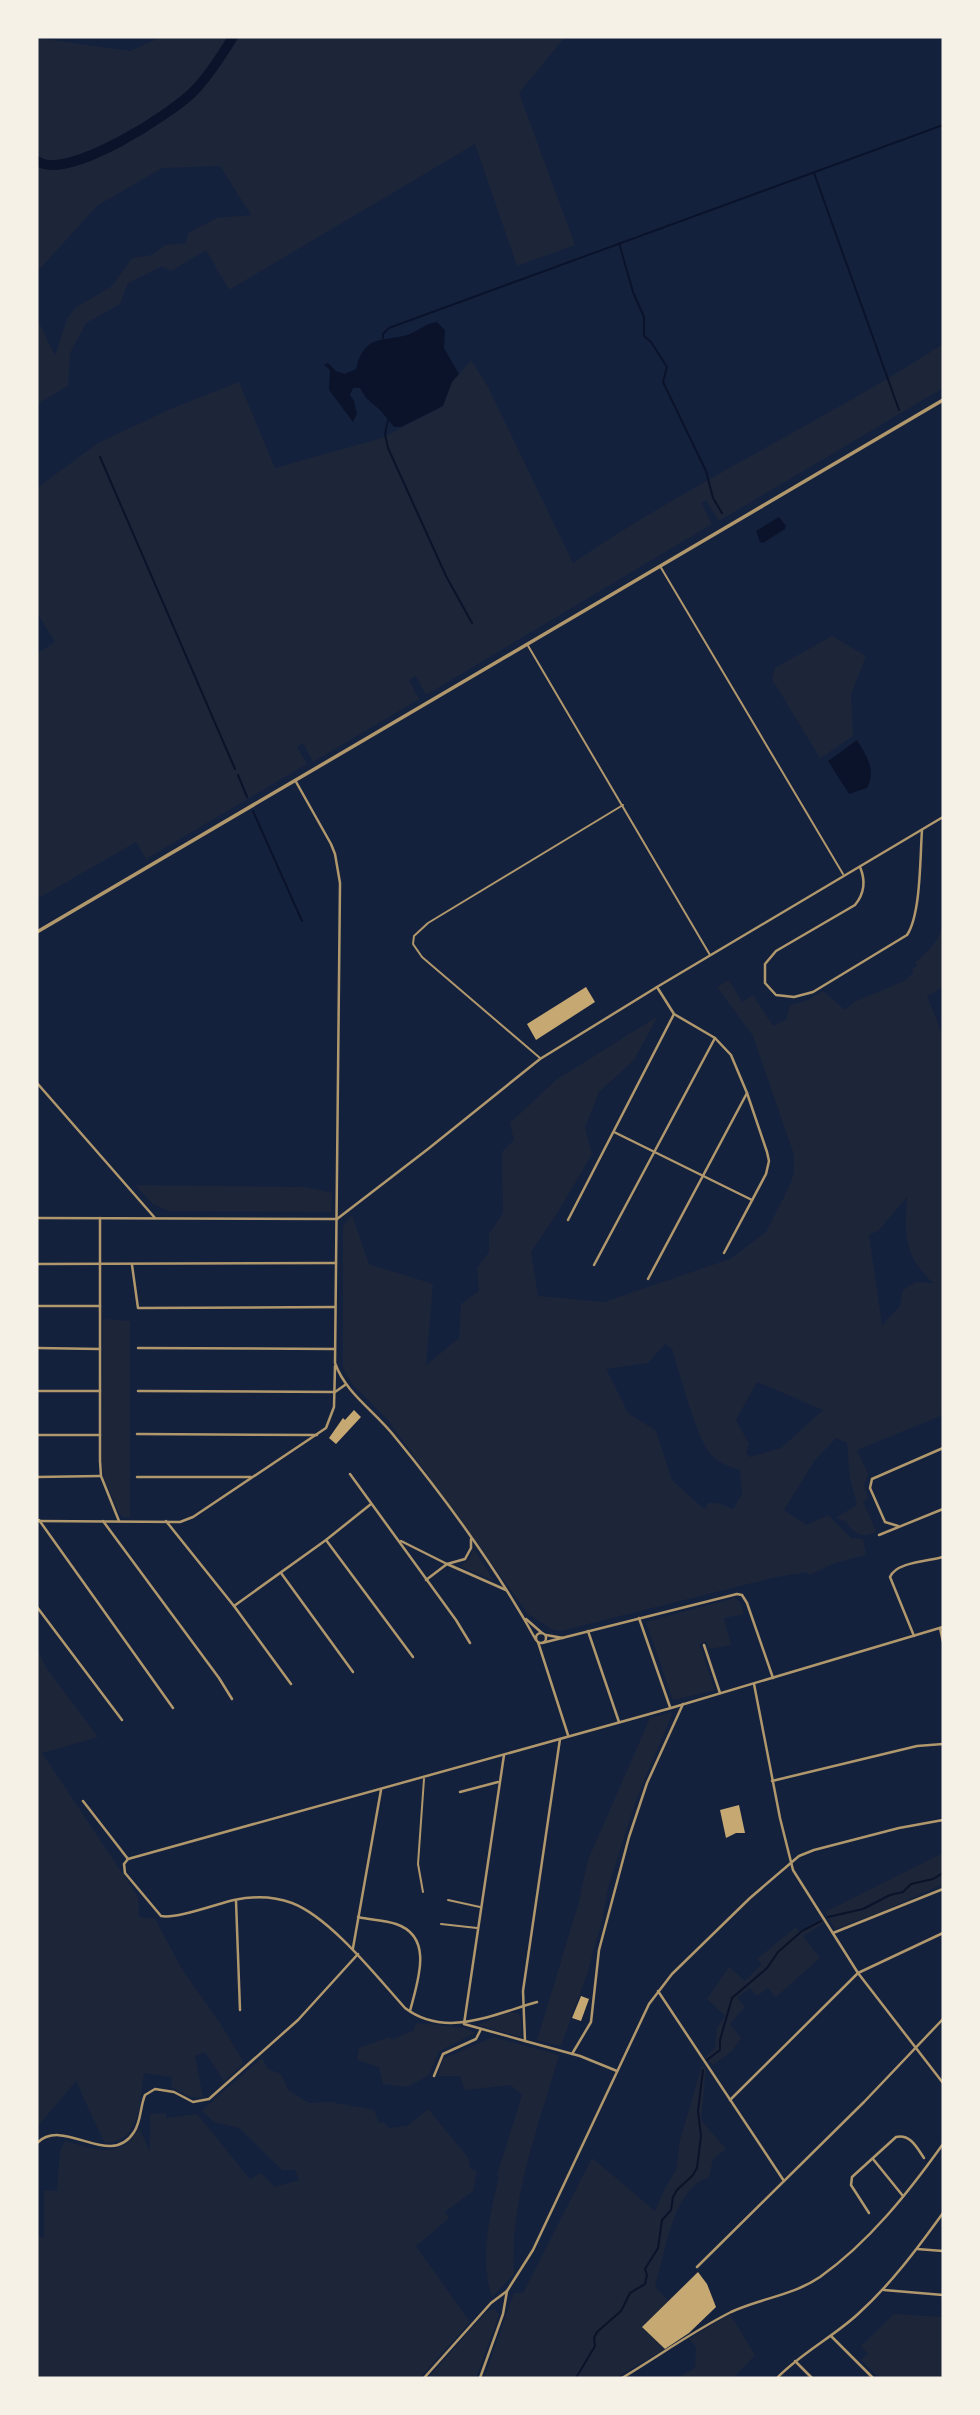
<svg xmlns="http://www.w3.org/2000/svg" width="980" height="2415" viewBox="0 0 980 2415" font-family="'Fira Sans Condensed',sans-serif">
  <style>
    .green { fill: #1d2539; fill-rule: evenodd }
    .water { fill: #0b132b }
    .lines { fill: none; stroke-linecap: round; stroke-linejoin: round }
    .stream { stroke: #0b132b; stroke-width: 2 }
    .river { stroke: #0b132b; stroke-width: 10 }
    .building { fill: #c6a872 }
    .service { stroke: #b1986c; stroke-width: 2 }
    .minor { stroke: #b1986c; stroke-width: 2.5 }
    .tertiary { stroke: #b1986c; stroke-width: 3.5 }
  </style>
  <rect width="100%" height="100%" fill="#14213d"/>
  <g class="green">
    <path d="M161,37H565L519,93L575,245L517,266L475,144L229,290L206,250L171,271L162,266L128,283L120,304L86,323L70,353L68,386L37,404V318L55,356L67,319L75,308L112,286L132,258L152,255L165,245L186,243L188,233L217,218L251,215L220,166L162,168L97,206L37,272V38L130,51Z"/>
    <path d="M943,344V388L719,521L706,500L701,503L712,524L426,695L416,676L409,680L419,699L313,762L303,743L297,747L307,764L146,859L136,842L37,899V653L55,642L37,613V488L98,443L168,410L239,382L275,468L382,438L443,406L452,382L471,360L488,387L573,563C691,482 823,422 943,344Z"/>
    <path d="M832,636L866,656L851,695L853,736L820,758L772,679L775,668Z"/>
    <path d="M943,922V987L927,996L943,1036V1415L857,1450L868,1474L864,1485L868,1499L863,1502L876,1531C862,1541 852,1531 845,1520L842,1521L837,1517L857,1505L850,1478L847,1443L836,1438L815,1460L784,1510L807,1525L828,1515L851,1538L863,1539L866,1555L835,1563L809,1575L807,1572L772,1578L560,1631L551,1629L528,1614L388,1420L352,1384L343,1368V1227L352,1215L369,1264L433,1284L426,1365L459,1338L461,1304L479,1291L477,1268L489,1252V1234L503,1213L502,1152L514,1140L510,1123L556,1080L658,1016L634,1060L599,1092L585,1127L592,1154L558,1212L531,1252L538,1296L604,1302L730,1259L766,1232L790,1185L794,1172V1155L753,1036L717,987L729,980L742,1002L753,995L773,1026L786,1020L790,1005L808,1000L823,991L845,1010L854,1002L904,981L914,972L912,969L917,966L915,963C927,952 942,939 943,922ZM907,1197C905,1235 903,1255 933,1283L916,1282L903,1290L900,1306L882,1325L869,1235L879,1230ZM665,1344L672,1349C680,1374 696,1437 711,1455C719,1463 730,1467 740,1470L742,1494L733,1509L718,1503H708L704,1509L672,1480L656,1431L628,1413L606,1369L648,1363ZM757,1382L823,1410L781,1448L750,1457L746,1453L749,1444L736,1420Z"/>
    <path d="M135,1185L306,1187L332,1193L331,1212L169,1211L153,1204Z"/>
    <path d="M103,1319L130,1321V1517H123L119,1513L105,1481L102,1466Z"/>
    <path d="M474,1549L494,1581L460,1566L469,1560Z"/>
    <path d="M735,1598L740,1602L744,1614L724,1618L731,1645L710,1649L706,1641L699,1644L715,1690L673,1700L646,1622Z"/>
    <path d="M37,1649L47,1669L98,1737L42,1753L138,1897L139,1917L155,1919L183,1971L220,2023L244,2063L224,2081L205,2052L195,2056L203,2097H191L171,2087L172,2077L144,2073C139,2101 142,2141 106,2143L103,2140L76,2081L37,2127Z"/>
    <path d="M673,1712L636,1800L608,1888L602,1921L587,1974L561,2046L537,2040L578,1905L588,1860L650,1718Z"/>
    <path d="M943,1853V1884L883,1911L835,1929L825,1912Z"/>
    <path d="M821,1919L824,1923L803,1936L820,1958L776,1997L768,1988L757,1996L750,1988L737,1998L745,2007L730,2024L741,2038L732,2051L713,2065L705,2057L715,2048L717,2028L725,2016L707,1999L729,1967L745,1981L762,1964L757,1959L796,1927L799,1931Z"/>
    <path d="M509,2012L518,2013L521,2019L522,2037L477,2025Z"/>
    <path d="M416,2023L464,2028L475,2033L439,2051L429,2075L408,2087L383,2084L379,2067L357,2060L359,2048L389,2037L392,2040L414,2030Z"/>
    <path d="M493,2037L559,2055C539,2126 509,2200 514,2274L492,2297C479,2258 490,2215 499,2176L497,2175L522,2095L510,2085L465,2090L460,2076H438L443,2059Z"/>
    <path d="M262,2058L268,2069L281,2074L288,2090L309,2103L331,2102L374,2110L379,2122L385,2123L389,2128L407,2126L428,2109L468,2157L470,2168L477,2171L473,2191L445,2212L449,2218L416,2246L470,2322L420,2378H37V2237L44,2238V2190L57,2191L60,2151L65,2141C95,2149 120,2161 139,2128L150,2151V2114L166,2113V2118L197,2114L250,2179L261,2173L275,2187L299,2180L295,2170H282L239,2128L214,2122L202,2110Z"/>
    <path d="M702,2065L706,2069L701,2120L726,2149L713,2159L709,2177C705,2179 698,2181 695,2185C671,2205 664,2257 655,2286L668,2301L642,2327L665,2349L615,2378H484L514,2293H523L592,2158L655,2211L665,2188L676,2170L680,2140Z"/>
    <path d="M494,2308L499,2315L476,2378H428L486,2312Z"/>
    <path d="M730,2314L755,2355L733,2378H677L695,2368L696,2347L689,2339Z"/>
    <path d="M894,2314L943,2317V2378H880L861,2360L868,2354L861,2346Z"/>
  </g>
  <g class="water">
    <path d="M437,322L445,330L444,348L459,374L452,382L443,406L401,427H394L381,411L366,398L360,388H353L350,395L354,401L357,414L353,422L329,390L330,370L324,365L328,363L336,371L345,374L356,369C364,335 380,342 407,335C418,332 425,323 437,322Z"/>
    <path d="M779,517L786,526L785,529L763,543L760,542L756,531Z"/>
    <path d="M857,740C866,755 877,770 867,788L849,794L828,761Z"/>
  </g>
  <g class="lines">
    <g class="stream">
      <path d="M814,173L899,410"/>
      <path d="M619,243L633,292L644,317V336L651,342L667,367L663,382L706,471L713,498L722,513"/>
      <path d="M383,338V334L389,328L943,125"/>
      <path d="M388,420L385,434L388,448L446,576L472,623"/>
      <path d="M100,457L235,769"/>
      <path d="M238,775L247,797"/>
      <path d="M253,811L302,921"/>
      <path d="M828,1917L863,1909L890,1895L903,1892L911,1884L933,1879L943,1873"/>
      <path d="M707,2060L720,2050V2040L732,1998L767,1968L778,1952L802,1931L821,1921"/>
      <path d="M576,2378L595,2346L594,2338L597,2332L621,2311L630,2293L645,2284L647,2275L645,2269L658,2248L662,2220L671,2210L673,2197L677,2190L693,2175L697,2168L701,2136L698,2111L703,2070"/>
    </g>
    <path class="river" d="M37,161C67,182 173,113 195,90C210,74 222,55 233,37"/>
  </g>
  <g class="building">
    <path d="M586,987L595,1002L536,1040L527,1024Z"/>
    <path d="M354,1410L361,1417L336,1444L329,1438L343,1418L345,1420Z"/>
    <path d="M739,1805L745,1833H736L726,1838L720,1810Z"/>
    <path d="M581,1996L589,1999L581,2021L572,2018Z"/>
    <path d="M698,2272L707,2284L716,2307L689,2333L665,2349L642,2327Z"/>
  </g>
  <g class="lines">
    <g class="service">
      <path d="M660,566L843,874"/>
      <path d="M527,644L710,955"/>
      <path d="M540,1058L422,957L413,944L414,936L428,923L623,805"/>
      <path d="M423,1892L418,1864L424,1779"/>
      <path d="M448,1900L480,1907"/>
      <path d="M441,1924L477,1928"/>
    </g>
    <g class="minor">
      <path d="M295,780L331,844L335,854L340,883L335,1363C346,1394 375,1411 395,1437C445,1498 498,1571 536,1640"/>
      <path d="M860,867C866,881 864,894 855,905L776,951L765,964V983L776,995L794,997L813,992L907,935C921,914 920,857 922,830"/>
      <path d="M657,987L674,1014L715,1038L731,1055L747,1093L767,1152L769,1161L766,1174L724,1253"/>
      <path d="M37,1083L155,1218"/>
      <path d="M614,1132L752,1200"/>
      <path d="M37,1218L337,1219"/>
      <path d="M100,1218V1461L101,1476L119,1521"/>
      <path d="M337,1219L428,1149L540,1059L657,987L943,817"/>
      <path d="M568,1220L674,1014"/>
      <path d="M37,1264L336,1263"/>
      <path d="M132,1265L138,1308L335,1307"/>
      <path d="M594,1265L715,1038"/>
      <path d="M648,1279L747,1093"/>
      <path d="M37,1306H100"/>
      <path d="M37,1348L100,1349"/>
      <path d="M138,1348L335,1349"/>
      <path d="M37,1391H100"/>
      <path d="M138,1391L335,1392L345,1385"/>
      <path d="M137,1434L317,1435"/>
      <path d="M37,1435H100"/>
      <path d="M350,1474L456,1620L470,1643"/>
      <path d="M37,1477L100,1476"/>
      <path d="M137,1477H251"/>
      <path d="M39,1520L173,1708"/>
      <path d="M37,1521L180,1522L193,1517L326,1428L334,1407L335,1366"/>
      <path d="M103,1521L219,1678L232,1699"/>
      <path d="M166,1521L234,1606L291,1684"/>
      <path d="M898,1526L885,1522L870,1488L872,1479L943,1448"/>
      <path d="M879,1535L943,1509"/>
      <path d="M326,1540L413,1657"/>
      <path d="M401,1541L447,1564L506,1590"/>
      <path d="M281,1573L353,1672"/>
      <path d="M426,1580L447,1564L465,1559L471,1548V1539"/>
      <path d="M234,1606L326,1540L371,1504"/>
      <path d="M37,1607L122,1720"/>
      <path d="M639,1618L670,1707"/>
      <path d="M526,1619L542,1633"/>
      <path d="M940,1628L943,1642"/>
      <path d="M588,1631L619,1722"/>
      <circle cx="541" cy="1638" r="5"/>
      <path d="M546,1635L563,1638"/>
      <path d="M914,1636L890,1577C896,1562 929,1561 943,1557"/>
      <path d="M538,1642L568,1735"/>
      <path d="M542,1643L737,1594L742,1595L747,1603L773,1678"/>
      <path d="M704,1645L720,1693"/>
      <path d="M754,1684L780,1818L793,1870L858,1973L943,2083"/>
      <path d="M560,1739L523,1991L525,2041L580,2056L617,2071"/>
      <path d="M504,1755L464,2024L525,2041"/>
      <path d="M772,1781L917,1746L943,1744"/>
      <path d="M460,1792L498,1782"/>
      <path d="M83,1801L128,1859L671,1708L943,1627"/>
      <path d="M128,1859L124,1864L125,1873L161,1916C177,1919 216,1904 234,1900C253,1896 273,1896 292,1903C331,1918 377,1977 405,2008C446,2039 494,2014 537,2002"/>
      <path d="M236,1901L240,2010"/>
      <path d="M358,1917C370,1920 384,1920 396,1924C435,1937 417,1983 410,2011"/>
      <path d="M833,1933L943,1889"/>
      <path d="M353,1948L381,1790"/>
      <path d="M658,1991L784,2181"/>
      <path d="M572,2054L591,2022L599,1950L629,1837L647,1783L683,1704"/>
      <path d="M434,2076L443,2054L476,2039L481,2029"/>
      <path d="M730,2100L858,1973L943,1933"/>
      <path d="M37,2143C64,2116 110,2170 134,2132C141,2122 140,2107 145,2095L155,2089L174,2092L193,2102L209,2099L298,2020L358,1954"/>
      <path d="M873,2159L903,2196"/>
      <path d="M869,2213L851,2185L852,2177L896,2137C911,2134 917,2148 924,2158"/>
      <path d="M917,2249L943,2251"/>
      <path d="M697,2267L864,2102L943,2019"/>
      <path d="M884,2290L943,2295"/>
      <path d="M831,2336L873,2378"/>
      <path d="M795,2361L812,2378"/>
      <path d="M424,2378L491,2303L507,2291"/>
      <path d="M480,2378L503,2314L507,2291L533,2250L649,2004L672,1974L750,1898L799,1856L814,1850L899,1828L943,1820"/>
      <path d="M622,2378C657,2357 695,2330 731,2312C761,2298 792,2296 820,2277C869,2242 908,2193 943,2144"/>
      <path d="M777,2378C801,2353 833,2337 858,2314C891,2284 917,2249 943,2213"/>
    </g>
    <path class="tertiary" d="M37,932L943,400"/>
  </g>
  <rect width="980" height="2415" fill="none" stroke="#f6f1e7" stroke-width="77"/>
</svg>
